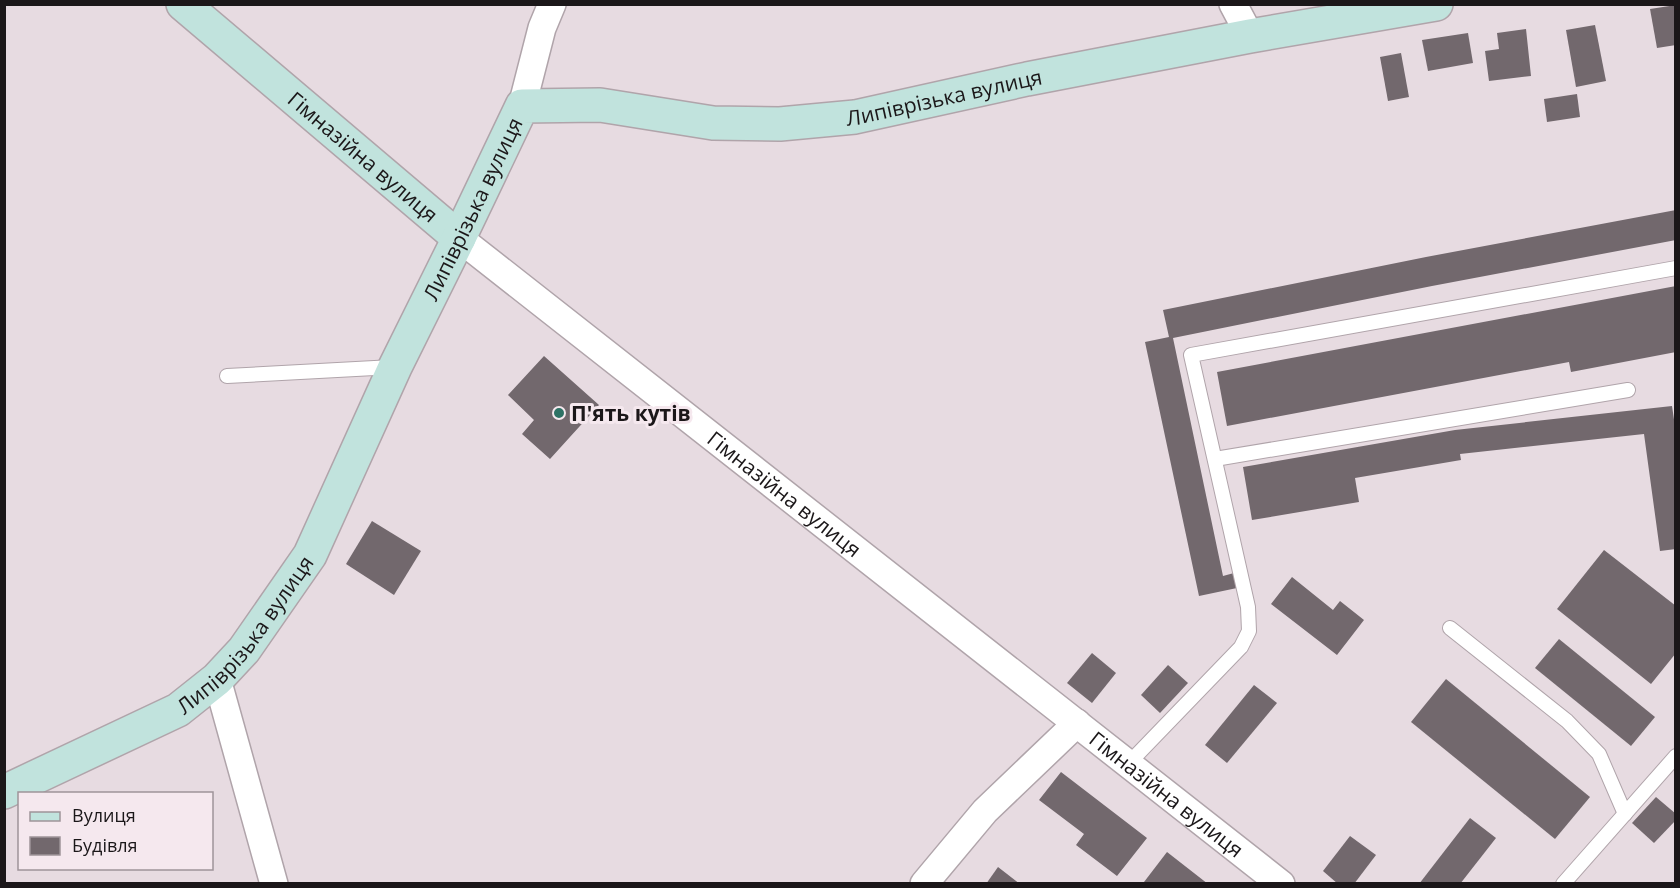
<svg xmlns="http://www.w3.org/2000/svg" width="1680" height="888" viewBox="0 0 1680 888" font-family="'Open Sans',sans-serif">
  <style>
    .building { fill: #72686d }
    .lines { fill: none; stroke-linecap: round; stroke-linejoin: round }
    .lane-casing { stroke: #b0a4aa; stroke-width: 16 }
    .street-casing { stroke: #b0a4aa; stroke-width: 30 }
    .secondary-casing { stroke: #b0a4aa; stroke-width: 36 }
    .lane { stroke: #fff; stroke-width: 14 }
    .street { stroke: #fff; stroke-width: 27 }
    .secondary { stroke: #c1e3dd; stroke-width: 33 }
    .poi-dot { fill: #2e7265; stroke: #f5e8ee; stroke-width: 2 }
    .labels { text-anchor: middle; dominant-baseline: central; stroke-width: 6; stroke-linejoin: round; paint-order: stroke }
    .street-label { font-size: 21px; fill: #1b1719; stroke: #f5e8ee }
    .poi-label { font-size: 21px; font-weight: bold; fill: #1b1719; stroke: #f5e8ee; text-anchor: start }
  </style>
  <rect width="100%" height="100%" fill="#e7dbe1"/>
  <g class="building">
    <path d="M1676,5V45L1657,48L1650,9Z"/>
    <path d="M1595,25L1606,81L1576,87L1566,30Z"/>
    <path d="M1526,29L1531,76L1489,81L1485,51L1499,49L1497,33Z"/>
    <path d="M1468,33L1473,63L1428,71L1422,40Z"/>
    <path d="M1401,53L1409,97L1388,101L1380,57Z"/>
    <path d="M1577,94L1580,117L1547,122L1544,99Z"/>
    <path d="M1676,210V240L1432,286L1173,338L1223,576L1234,573L1237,588L1199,596L1145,342L1169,337L1163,310L1426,257Z"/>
    <path d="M1676,286V352L1571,372L1569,362L1227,426L1217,372Z"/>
    <path d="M544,356L599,405L550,459L522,434L534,420L508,395Z"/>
    <path d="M1672,406L1676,433V549L1660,551L1644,434L1460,454L1461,460L1355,478L1359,502L1252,520L1243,467L1455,430Z"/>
    <path d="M372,521L421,551L394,595L346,564Z"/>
    <path d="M1604,550L1676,606V653L1651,684L1557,609Z"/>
    <path d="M1292,577L1333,610L1340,601L1364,620L1337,655L1271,604Z"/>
    <path d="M1559,639L1655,717L1631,746L1535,668Z"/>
    <path d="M1092,653L1116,673L1092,703L1067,683Z"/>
    <path d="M1168,665L1188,683L1160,713L1141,695Z"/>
    <path d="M1446,679L1590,797L1555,839L1411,722Z"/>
    <path d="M1254,685L1277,703L1227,763L1205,745Z"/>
    <path d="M1061,772L1147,838L1117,876L1076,845L1084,834L1039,800Z"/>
    <path d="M1656,797L1676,814V820L1654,843L1632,823Z"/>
    <path d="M1470,818L1496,838L1460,884H1419Z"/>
    <path d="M1350,836L1376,855L1354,884H1338L1323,871Z"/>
    <path d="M1167,852L1208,884L1144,882Z"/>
    <path d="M998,867L1020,884H986Z"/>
  </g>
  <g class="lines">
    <defs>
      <g id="lane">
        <path d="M227,376L393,367"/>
        <path d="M1215,459L1628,390"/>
        <path d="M1450,628L1567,721L1599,754L1625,814"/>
        <path d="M1129,763L1241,647L1249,631L1248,607L1191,355L1676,268"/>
        <path d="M1563,884L1676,756"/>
      </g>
      <g id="street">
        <path d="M1233,4L1250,36"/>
        <path d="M522,106L542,28L552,4"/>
        <path id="s1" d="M459,238L1281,884"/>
        <path d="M217,679L274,884"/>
        <path d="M924,884L985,811L1077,723"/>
      </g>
      <g id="secondary">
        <path id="s2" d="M183,4L459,238"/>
        <path id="s3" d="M4,792L178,710L217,679L244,650L310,555L395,367L459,238L522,106L600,105L713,123L780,124L855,117L1027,79L1250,36L1436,4"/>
      </g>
    </defs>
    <use href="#lane" class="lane-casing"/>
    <use href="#street" class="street-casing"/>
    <use href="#secondary" class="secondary-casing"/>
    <use href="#lane" class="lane"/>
    <use href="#street" class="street"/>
    <use href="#secondary" class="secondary"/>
  </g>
  <circle class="poi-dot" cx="559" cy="413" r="6"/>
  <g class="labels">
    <g class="street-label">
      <text stroke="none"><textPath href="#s3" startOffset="1320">Липіврізька вулиця</textPath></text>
      <text stroke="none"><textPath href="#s2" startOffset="236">Гімназійна вулиця</textPath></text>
      <text stroke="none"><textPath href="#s3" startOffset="780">Липіврізька вулиця</textPath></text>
      <text stroke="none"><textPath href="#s1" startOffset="414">Гімназійна вулиця</textPath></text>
      <text stroke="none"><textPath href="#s3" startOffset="294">Липіврізька вулиця</textPath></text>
      <text stroke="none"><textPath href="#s1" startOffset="900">Гімназійна вулиця</textPath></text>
    </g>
    <g class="poi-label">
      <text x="571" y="413">П'ять кутів</text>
    </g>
  </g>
  <rect width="1680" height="888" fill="none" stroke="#1b1719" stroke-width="12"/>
  <rect x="18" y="792" width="195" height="78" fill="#f5e8ee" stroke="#9e9499" stroke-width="1.5"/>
  <rect x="30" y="812" width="30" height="9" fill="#c1e3dd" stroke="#9e9499" stroke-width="1.5"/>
  <text x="72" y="822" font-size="18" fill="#1b1719">Вулиця</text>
  <rect x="30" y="837" width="30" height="18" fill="#72686d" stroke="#9e9499" stroke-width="1.5"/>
  <text x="72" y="852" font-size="18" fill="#1b1719">Будівля</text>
</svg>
